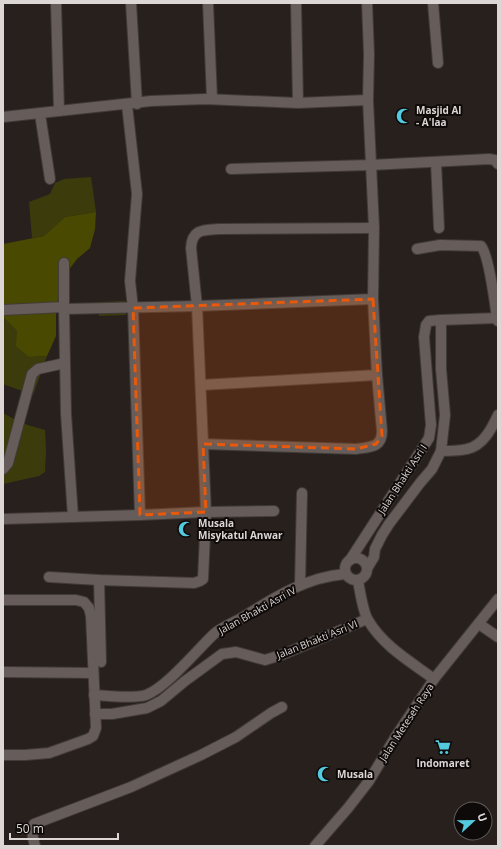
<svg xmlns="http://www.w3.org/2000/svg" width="501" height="849" viewBox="0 0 501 849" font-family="'Open Sans',sans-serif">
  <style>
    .green { fill: #3b3b0c }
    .forest { fill: #4a4902 }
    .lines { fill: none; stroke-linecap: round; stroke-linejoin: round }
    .minor-casing { stroke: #413b38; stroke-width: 12 }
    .secondary-casing { stroke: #413b38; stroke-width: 12 }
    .minor { stroke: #665c59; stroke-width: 10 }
    .secondary { stroke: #665c59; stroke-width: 10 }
    .marked { fill: #e8590c; fill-opacity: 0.2; stroke: #e8590c; stroke-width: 3; stroke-dasharray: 8 5; stroke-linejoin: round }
    .labels { text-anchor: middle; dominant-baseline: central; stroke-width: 4; stroke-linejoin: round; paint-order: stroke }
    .poi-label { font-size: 10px; font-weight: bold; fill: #dcd6d4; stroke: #0e0a09; text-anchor: start }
    .street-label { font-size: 10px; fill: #dcd6d4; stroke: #0e0a09 }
  </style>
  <rect width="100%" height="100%" fill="#28201d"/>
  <g class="green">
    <path d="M91,177L96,212L65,217L44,236L32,238L29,202L50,194L55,183L64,179Z"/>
    <path d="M125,301L126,315L99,316L98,302Z"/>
    <path d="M3,317L17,331L29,357L47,356L33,395L3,384Z"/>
    <path d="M3,413L21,423L45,430L46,450L45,472L39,476L3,484Z"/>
  </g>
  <path class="forest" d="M96,212L95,229L90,248L77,259L62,279L56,310V336L47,356L29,357L16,346L17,331L3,317V244L44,236L65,217Z"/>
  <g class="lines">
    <defs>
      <g id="minor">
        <path d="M56,3L59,111"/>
        <path d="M131,3L137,104"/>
        <path d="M208,3L212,99"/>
        <path d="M296,3L298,103"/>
        <path d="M433,3L438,63"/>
        <path d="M127,105L137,194L130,281L133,308L140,515"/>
        <path d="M40,114L50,179"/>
        <path d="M3,117L151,101L205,99L298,103L368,100"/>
        <path d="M436,162L439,228"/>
        <path d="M231,169L371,165L489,159L495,160L498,164"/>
        <path d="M417,249L440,245L481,246C489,255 495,304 497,318"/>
        <path d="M3,310L64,307V263"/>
        <path d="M201,385L377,375"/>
        <path d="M203,444L356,449C370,447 382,448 382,431L377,375L373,299L374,228L368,100L369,54L367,3"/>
        <path d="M441,451C450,451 459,451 467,449C483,446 492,428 498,415"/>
        <path d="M3,469L8,463L32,374L38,369L65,363"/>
        <path d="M73,517L66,414L64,309L197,306L373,299"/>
        <path d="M3,519L140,515L206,512L274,511"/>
        <circle cx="356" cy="569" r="11"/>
        <path d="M350,560L429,438L431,425L430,413L424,337L426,325L429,321L441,320L497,318L498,321"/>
        <path d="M368,567L374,557L375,549L382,535L389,524L420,483L432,469L441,451L445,415L441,369V320"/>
        <path d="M49,577L99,580L194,583L200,581L203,579L206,512L197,306L191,248C192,229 203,230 219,229L374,228"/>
        <path d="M99,580L101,662"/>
        <path d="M358,581C360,591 363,612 368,620C383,646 411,662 434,679"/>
        <path d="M300,585L302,493"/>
        <path d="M3,600H76L84,602L89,608L91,616L96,728L93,736L88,739L49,753L25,755H3"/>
        <path d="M479,624L498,637"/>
        <path d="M3,672L93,673"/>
        <path d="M94,695C108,696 133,699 146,695C167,687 197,650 214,634C221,627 234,623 243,617C275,597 307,577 345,574"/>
        <path d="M95,714H112L147,708L161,701L185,681L222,654L236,652L265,660L284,654L367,619"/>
        <path d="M35,846C33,838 31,832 34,824L131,787L201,755L236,737L271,713L282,707"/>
      </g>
      <path id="secondary" d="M315,846L348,808L369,781L396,736L434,679L498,599"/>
    </defs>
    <use href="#minor" class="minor-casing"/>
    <use href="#secondary" class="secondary-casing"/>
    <use href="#minor" class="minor"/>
    <use href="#secondary" class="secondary"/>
  </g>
  <path class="marked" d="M373,299L382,436L376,444L356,449L203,444L206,512L140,515L133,308Z"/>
  <defs>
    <symbol id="mosque-bare" viewBox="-9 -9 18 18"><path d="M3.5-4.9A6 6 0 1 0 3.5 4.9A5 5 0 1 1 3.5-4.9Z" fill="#54cade" stroke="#0e0a09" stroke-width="2.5" paint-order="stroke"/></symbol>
    <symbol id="supermarket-bare" viewBox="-9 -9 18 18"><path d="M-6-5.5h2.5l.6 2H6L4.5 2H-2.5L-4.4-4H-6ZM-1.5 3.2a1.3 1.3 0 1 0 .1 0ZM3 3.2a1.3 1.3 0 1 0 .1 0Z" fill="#54cade" stroke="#0e0a09" stroke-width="2.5" paint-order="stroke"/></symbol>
  </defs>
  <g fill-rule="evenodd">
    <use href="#mosque-bare" x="393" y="105" width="22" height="22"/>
    <use href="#mosque-bare" x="175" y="518" width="22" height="22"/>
    <use href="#supermarket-bare" x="432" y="736" width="22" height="22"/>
    <use href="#mosque-bare" x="314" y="763" width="22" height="22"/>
  </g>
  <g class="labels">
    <g class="poi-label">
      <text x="416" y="110">Masjid Al<tspan x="416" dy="12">- A'laa</tspan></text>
      <text x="198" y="523">Musala<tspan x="198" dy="12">Misykatul Anwar</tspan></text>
      <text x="443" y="763" text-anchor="middle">Indomaret</text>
      <text x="337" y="774">Musala</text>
    </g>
    <g class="street-label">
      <text transform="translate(402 479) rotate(-57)">Jalan Bhakti Asri I</text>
      <text transform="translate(257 610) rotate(-29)">Jalan Bhakti Asri IV</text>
      <text transform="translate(317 639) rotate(-22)">Jalan Bhakti Asri VI</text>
      <text transform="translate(406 722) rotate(-57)">Jalan Meteseh Raya</text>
    </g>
  </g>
  <rect width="501" height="849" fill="none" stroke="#dcd6d4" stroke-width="8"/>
  <g transform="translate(473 821) rotate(68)"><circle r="19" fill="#0e0a09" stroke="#605c5a"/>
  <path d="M0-3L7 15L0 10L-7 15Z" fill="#54cade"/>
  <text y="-6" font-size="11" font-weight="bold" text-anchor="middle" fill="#dcd6d4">U</text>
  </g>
  <path d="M10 833v6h108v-6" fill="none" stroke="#dcd6d4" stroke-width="2"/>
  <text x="16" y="833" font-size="12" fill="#dcd6d4" stroke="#0e0a09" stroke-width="3" paint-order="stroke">50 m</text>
</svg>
